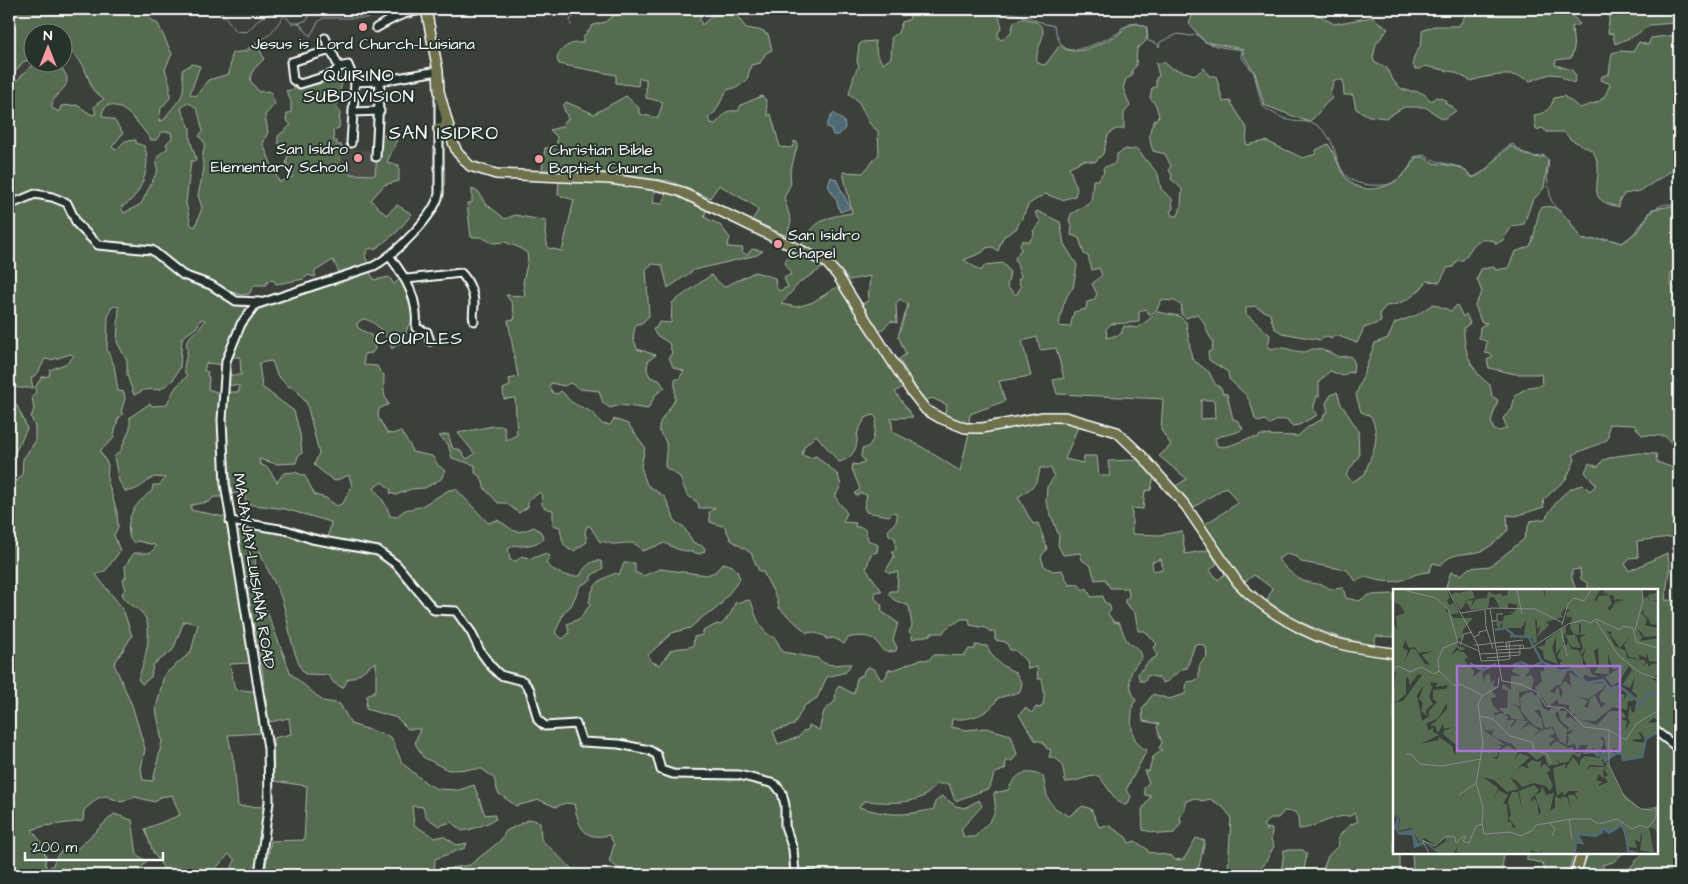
<svg xmlns="http://www.w3.org/2000/svg" width="1688" height="884" viewBox="0 0 1688 884" font-family="'Architects Daughter',sans-serif">
  <style>
    .built { fill: #4d4d47 }
    .green { fill: #556c51; stroke: #aab6a8; fill-rule: evenodd }
    .water { fill: #506974; stroke: #96a5ac }
    .lines { fill: none; stroke-linecap: round; stroke-linejoin: round }
    .stream { stroke: #96a5ac; stroke-width: 1 }
    .minor-casing { stroke: #fff; stroke-width: 11 }
    .major-casing { stroke: #fff; stroke-width: 12 }
    .minor { stroke: #26332d; stroke-width: 7 }
    .major { stroke: #6e714b; stroke-width: 9 }
    .poi-dot { fill: #ff9aa2; stroke: #26332d; stroke-width: 2 }
    .labels { text-anchor: middle; dominant-baseline: central; stroke-width: 4; stroke-linejoin: round; paint-order: stroke }
    .poi-label { font-size: 16px; fill: #fff; stroke: #26332d; text-anchor: start }
    .street-label { font-size: 16px; fill: #fff; stroke: #26332d }
    .neighbourhood-label { font-size: 18px; letter-spacing: 1px; fill: #fff; stroke: #26332d }
    .quarter-label { font-size: 19px; letter-spacing: 1px; fill: #fff; stroke: #26332d }
    .inset-river { fill: none; stroke: #506974; stroke-width: 2.5 }
    .inset-road { fill: none; stroke: #898c89; stroke-width: 1 }
    .view { fill: #a976d5; fill-opacity: 0.15; stroke: #a976d5; stroke-width: 2.5 }
    .inset-edge { fill: none; stroke: #fff; stroke-width: 2.5 }
  </style>
  <rect width="100%" height="100%" fill="#3b403a"/>
  <filter id="ink" filterUnits="userSpaceOnUse"><feTurbulence type="fractalNoise" baseFrequency=".02" numOctaves="2"/><feDisplacementMap in="SourceGraphic" scale="10" xChannelSelector="R" yChannelSelector="G"/><feConvolveMatrix kernelMatrix="1 2 1 2 8 2 1 2 1" color-interpolation-filters="sRGB"/></filter>
  <g filter="url(#ink)">
    <path class="built" d="M340,149L376,150L375,175L350,174L339,167Z"/>
    <g class="green">
      <path d="M9,9H136L158,24L172,54L165,69L170,85V98L161,108L159,121L164,120C178,97 187,102 182,70L192,64L200,66L190,94L196,96L208,80L229,74L232,53L248,51L253,45H258L264,59L254,69L250,80L259,92L270,91L275,104L265,115L268,132L263,144L279,182L293,177L286,163L289,153L278,143V136L291,125L286,120L287,114L291,112V101L286,91L343,78L336,109L340,111L339,128L333,130L334,141H337V145H342L339,167H350V174L375,175L379,135L399,136L387,162L399,165V181L384,185L371,200L386,215L397,205L412,214L397,232L374,250L372,248L367,250L365,256L369,266L341,276L333,260L314,272L316,276L314,277L308,275L304,279L276,284L273,280L268,281L266,285H254L249,294L240,295L233,292L232,300L242,303L243,306L253,305L224,365L206,363L204,371L208,372L207,376L209,377L208,389L220,393L218,421L225,497H214L209,502L191,505V510L229,518L252,663L230,664L235,689L258,692L264,733L228,735L234,763L238,806L268,807L257,872L236,870L235,875H229L235,860L229,854L210,875H168L153,852L145,829L180,815L172,795L160,797L155,802L135,797L121,802L106,796L98,798L84,810L83,821L44,826L32,830L41,842V849L46,855L45,864L48,869L53,865C57,852 63,847 77,849L114,814L132,820L137,855L147,861L136,875H9V608H14L9,583L11,549L15,530L9,515L13,497L12,487L22,475L23,459L35,442V427L31,417L34,409L32,397L36,392L35,387L42,377L49,376L50,370L67,363L74,356L71,354L51,360L45,359L38,373L31,378L33,388H19L12,385C10,367 4,345 14,328L9,326ZM32,32H62L63,40L65,34L68,35L69,49L83,65L93,90L104,99L94,106L96,114L92,115L77,105L61,106L59,112L52,108C50,95 69,90 67,78C63,63 43,59 31,67C26,70 21,77 16,81L11,77L23,62L32,59ZM186,103C200,104 199,119 203,131L199,136L205,143L202,159L204,169L198,195L202,208L195,227L191,225L186,203L191,161H196V159L190,139V128L181,109ZM108,105C127,105 141,127 151,140H156L162,132H171L172,138L166,144L168,148C159,154 153,159 158,170L141,204L124,213L121,207C140,199 153,165 144,146L136,143V140L125,141L116,150L112,147L123,133L114,120L102,116L103,110ZM115,306L119,307L117,342L127,361V375L134,395L144,390L161,389L173,380L180,367L182,338L197,327L201,319L205,320C202,328 194,331 189,338C184,343 188,348 187,353C186,362 181,367 187,376L176,387L166,405L153,406L149,404L130,417V428L121,450L114,457L119,481L125,491C136,493 145,482 154,477L166,478L159,485H153L152,491C136,503 124,517 130,539L135,543L137,541L155,545V548L150,553H134L125,566L126,577L123,580L126,590L122,593C124,602 135,606 141,612C156,625 144,664 138,679L142,684L151,677L153,665L173,650L184,621L198,624L191,652L164,675L156,709L162,741L153,781L143,780L141,769L145,749L132,705L114,664L132,636L123,609L96,575L106,570L120,551L114,535L118,527L117,512L107,479L108,465L100,451L113,439L118,419L123,414L121,412L125,399L124,392L118,391L114,365L107,350L108,317L111,308Z"/>
      <path d="M622,9H702L700,20L702,25L718,10L734,12L746,28L764,31L765,34H768L772,50L766,53L760,63L751,65L747,80L738,87L727,90L715,112L708,118L711,123L715,124C725,116 723,109 738,111L741,105L762,96L766,100L768,116L771,114L780,147L790,148L794,146V141L798,143L790,173L791,183L784,198L791,221L787,236L752,220L758,211L755,206L719,185L710,198L669,181L605,173L542,170L545,148L557,147V137L550,130L564,126L563,123L568,119L563,106L566,102L594,114L626,96L639,108V114L658,118L663,102L646,98V79L639,78L638,86L616,83V75L559,64L557,59C559,48 572,41 583,43V38L593,25L605,22Z"/>
      <path d="M909,9H997L1002,27L998,33V38L1002,40L1011,32L1014,22L1023,18C1060,26 1034,42 1037,62L1042,65L1046,64L1060,45C1073,60 1101,43 1116,36C1123,32 1124,26 1131,24C1137,23 1142,25 1146,27C1149,39 1146,43 1137,48L1136,66L1132,70V76L1126,79L1123,88L1130,106L1124,113V129H1116L1108,135L1103,154L1095,162L1084,160L1069,167L1077,189L1075,196L1062,200L1045,194L1029,204L1016,229L1003,237L998,251L993,247L986,248L983,252L964,260L981,271L985,265L1003,263L1010,272L1007,287L1016,295L1021,287L1018,280L1021,277L1015,258L1021,249L1020,245L1022,241H1030L1034,234L1033,231L1041,222L1035,213L1037,211L1060,222L1064,244L1077,265L1073,288C1065,294 1060,316 1059,326L1070,327L1074,312L1086,309L1087,302L1094,300L1097,294L1092,284L1102,275L1099,268L1092,270L1088,256L1084,254L1079,238L1071,235L1072,226L1069,221L1071,214C1093,200 1091,209 1093,180H1098L1104,172L1103,168C1112,163 1115,169 1117,154L1126,149L1132,150L1136,148L1158,174L1161,189L1172,199L1173,208L1170,212L1173,216H1178L1181,207L1182,189L1171,179L1172,175L1169,170L1171,166L1165,154L1153,151C1148,138 1148,126 1159,116L1156,105L1150,98L1152,88L1156,87V78L1159,76L1156,63L1164,62L1171,68L1196,75L1204,68L1209,76H1216L1223,102L1230,101L1247,128L1246,145L1266,141L1303,158L1316,154V150L1328,144C1336,154 1338,168 1346,178C1368,203 1406,181 1416,157H1423L1434,163L1460,167L1473,178C1493,169 1498,152 1512,146L1525,155L1540,158L1543,156L1548,161L1544,188L1532,201L1524,224L1512,226L1503,240L1496,244L1495,241C1473,236 1474,247 1463,260H1458L1453,267L1447,268L1440,282L1427,281C1418,294 1403,305 1386,306L1380,313L1381,322L1364,328L1357,343L1336,335L1331,339L1326,336L1320,340L1282,333L1274,328L1270,314L1254,306L1246,308V314L1270,335L1268,347L1270,349C1286,345 1290,352 1305,352C1305,352 1312,349 1312,349C1319,348 1333,353 1338,357L1350,356L1354,361L1353,373L1349,372L1343,376L1330,371L1319,382V397L1317,396L1313,409L1317,415L1299,425L1292,426L1288,420C1279,419 1276,420 1269,425L1265,420L1259,422L1255,419C1248,392 1248,398 1229,379L1228,372L1209,360L1208,352L1212,350L1213,341C1205,333 1207,322 1197,314L1186,318L1181,314L1182,306L1175,301L1161,300L1157,310L1150,315L1145,309L1139,312V322L1111,324L1106,329L1107,338L1121,334L1124,326L1138,328L1158,312L1179,316L1186,322L1192,359L1209,372L1215,384L1222,389V393L1227,394L1233,419L1238,421L1243,429C1234,435 1225,434 1215,438L1217,446C1231,450 1243,436 1258,438L1260,435L1298,436L1309,426L1323,419L1324,414L1328,412L1326,403L1331,395L1337,392L1341,404L1358,430L1359,456L1346,475L1352,482L1365,474C1372,450 1382,441 1371,416L1361,412L1356,395L1375,343L1388,338L1395,323L1417,315L1433,304L1451,311L1457,305L1463,317L1466,314L1470,323L1464,328C1463,351 1472,372 1490,385L1492,396L1498,400L1491,421L1494,430L1500,431L1507,428L1503,418L1512,409L1515,395L1529,387L1542,385L1541,374H1515L1489,368L1487,360L1493,356L1491,354L1485,353L1487,342L1479,338L1480,327L1487,323L1481,322L1475,305L1482,292L1477,279L1481,269L1494,267L1495,270L1508,268L1515,252L1530,246C1537,233 1535,219 1541,208C1561,200 1572,227 1582,240L1608,239L1622,243L1639,230L1652,209L1679,205V269L1671,272L1670,283L1679,293V448L1675,447L1665,436L1642,435L1634,425L1609,424L1608,439C1596,447 1585,448 1573,455L1575,460L1566,479L1543,500L1544,507L1516,516L1507,515L1508,530C1501,537 1493,545 1484,550C1472,556 1452,550 1441,565L1433,563L1429,572C1412,573 1410,579 1398,581C1387,583 1375,580 1365,577L1356,581L1347,570L1301,562L1297,557L1287,554L1278,559C1286,569 1297,581 1311,583C1320,585 1322,583 1330,589L1343,588L1346,598L1359,601L1369,595L1394,594V637L1376,636L1374,645C1329,637 1305,626 1267,601L1272,588L1254,575L1243,583L1204,525L1238,503L1226,487L1191,509L1174,487L1187,479L1159,456L1171,445L1161,430L1163,399L1057,394L1053,380L1064,378L1056,348L1040,350L1037,337L1022,341L1031,376L999,381L1005,401L970,414L969,423L956,421L944,416L947,405L932,398L924,401L899,359L906,354L898,336L908,305L900,299L896,304L897,323L891,321L879,333L862,304L868,301L870,276L849,280L833,262L801,245C813,221 826,217 852,213L843,172L863,173L879,154L878,131C862,122 866,102 849,94C852,85 853,74 859,66L857,62L859,45L862,42L875,41L877,55L883,64L891,58L892,42L891,38L898,33L902,22L910,19ZM1201,400H1214L1215,418L1201,419Z"/>
      <path d="M1191,9H1309L1334,24L1372,17L1388,29L1376,44L1373,58L1375,63L1386,67C1404,107 1414,79 1431,101L1436,97L1444,99L1447,105L1452,106L1456,111L1443,119L1425,107H1404L1386,118L1369,116L1356,109L1353,95H1344L1343,80H1334L1330,93L1332,98C1323,105 1318,115 1309,122L1264,105L1255,73L1243,55V49L1205,42L1189,24L1194,10Z"/>
      <path d="M1469,9H1566L1580,24L1572,27L1574,49L1571,58L1556,60L1555,65L1572,70L1576,76L1574,83L1564,79L1560,75L1550,74L1530,81C1513,71 1490,75 1471,81L1454,72L1425,66L1420,69H1415C1409,58 1418,52 1421,44C1422,40 1422,35 1422,31L1433,26H1459Z"/>
      <path d="M1610,9H1679V17L1674,23L1650,25L1634,36L1615,44L1613,34L1608,33Z"/>
      <path d="M1679,31V166L1640,191L1624,194L1619,202V207C1587,200 1599,189 1598,166C1598,161 1595,156 1593,151L1570,139L1564,132H1547L1542,128L1536,130L1534,115C1545,114 1551,109 1554,98L1564,96L1580,108C1599,101 1603,104 1610,84L1601,80L1602,76L1609,74L1612,53L1620,51L1633,52L1639,42L1648,45L1651,38L1676,35Z"/>
      <path d="M559,177L655,185L653,203L663,204L667,188L708,206L704,217L720,225L730,238L727,247L743,248L742,252L747,255L752,249L763,251L757,255L694,270L668,288L662,265L652,264L646,269L649,316L642,323L636,324L633,337L637,349L656,355L648,361L647,370L650,377L659,380L665,388L656,394L648,409L620,405L610,408L603,403L599,391L580,389L570,383L564,386L551,383L549,387L553,393L557,394L561,391C565,394 568,400 573,403C587,411 591,408 602,424L610,425L614,419L628,424L645,447L641,467L647,485L665,497L676,523L683,526L693,542L704,547L705,551L700,554L677,549L665,543L642,551C635,538 623,545 612,544C608,543 605,541 600,542L590,526H587L585,532L587,542L574,551C562,549 562,538 560,527L553,525V510C538,508 543,503 541,492L528,500V507L519,513L506,503H498L485,489L481,477L475,473V465L452,458L448,444L439,436L448,434L453,449H459L467,459L475,454L458,433L493,426H504L506,440L517,435L515,398L504,399L503,389L510,386L509,379L518,377L508,320L515,319L512,303L506,295L525,296L523,282L528,260L527,253L518,247L505,242L493,243L481,237H471L467,203H472V189L479,192L484,202L505,219L515,215L546,221L545,233L548,248L562,251L574,200L558,195Z"/>
      <path d="M791,250L824,267L800,282L781,304L797,307L813,302L840,285L903,387L895,392L913,417L891,418L893,432L922,447L960,471L969,433L1044,422L1079,424L1065,459L1083,463L1084,456H1097L1099,476H1110L1108,461L1136,460L1140,456L1159,478L1153,480L1151,490L1145,491L1143,509L1132,508V534L1160,535L1182,531L1185,554L1209,550L1217,564L1210,570L1218,580L1225,574L1239,592L1310,637L1394,655V853H1400V871H1403V875H1321L1328,856L1339,845L1337,839L1348,826L1358,821L1354,813L1351,816C1335,814 1313,829 1299,829L1298,817L1295,812L1284,811L1278,818H1272L1263,825L1267,831V828L1272,829L1271,840L1274,846L1264,865L1254,871L1256,875H1233L1228,870L1231,817L1223,807L1210,799L1202,801L1194,798L1185,802V809L1180,816L1181,823L1174,833L1161,834L1143,830L1142,810L1151,796L1145,795L1144,788L1149,782L1144,771H1149L1153,757L1162,750L1159,748L1162,743L1157,727L1159,724L1143,721L1142,709L1153,694L1169,699L1185,694L1187,682L1194,681L1199,678C1199,667 1197,666 1207,657L1206,648L1204,645L1195,644L1187,668C1177,669 1173,680 1163,683L1159,678L1148,675L1145,681H1140L1138,674L1140,670L1143,669L1147,663L1157,656L1154,647L1157,644L1145,631H1138L1135,613L1125,603V599L1129,597L1128,588H1110L1105,579L1095,580L1091,566L1082,560L1080,553L1063,555L1058,545L1059,536L1046,502L1047,487L1054,477L1051,468H1040C1038,485 1032,488 1018,497L1033,524L1038,523L1047,548L1041,557L1044,566L1053,571L1062,570L1069,585L1078,584L1083,590L1087,588L1091,597L1103,596L1104,602L1109,604L1111,610L1108,614L1114,622L1119,623C1122,628 1123,634 1126,639C1131,648 1141,645 1142,658C1127,672 1127,683 1136,701L1133,704C1131,720 1128,742 1147,750L1126,790L1131,796L1128,804L1125,805L1117,801L1099,776C1088,775 1078,782 1065,782C1063,769 1064,759 1049,757L1051,750L1046,748L1043,742L1035,740L1019,715L1025,708L1032,713L1036,707L1041,708C1046,701 1044,688 1042,679H1038L1037,667L1028,669L1026,661L1015,650H1010L1006,642L995,640V632L989,631L986,628L970,625L969,619H961C955,625 947,624 943,633H931L930,635L912,639V635L909,632L912,626L909,606L894,600L889,595L890,591H897L898,572L889,573L886,570L894,557L892,552L896,549L895,538L889,535L888,531L897,520V514L893,512L889,516L866,512L864,507L867,495L861,493L856,496L855,493L860,489L852,469L853,464L858,465L865,461L861,457L862,449C876,446 873,431 877,419L873,415L865,418C863,424 857,430 857,437C858,448 852,459 839,462L816,435L804,447L802,455L810,458L816,456L838,475L841,485L835,497L847,513L843,522L856,523L855,527H862L866,531L868,540L878,545L877,552L871,554L866,569L882,591L875,592V598L882,606L881,611L898,623L893,640L897,647L896,651C877,655 884,645 873,639C867,635 855,636 848,638L844,644L834,638L826,639L825,636L812,632L807,633L779,608L777,599L763,572L759,571L751,553L731,540L725,527L710,522L709,512L715,508H699L698,503L687,495L680,477L665,467C665,458 667,452 666,443C664,437 658,433 659,426C662,415 671,409 675,399V379H679L684,371L673,367L669,357L672,353L669,343L656,335L653,329L656,328L659,322L671,323L672,303L711,275L724,287L755,272L775,278L776,287L779,291L788,287L784,278L791,274L785,262ZM1161,559L1163,569L1153,571L1152,562Z"/>
      <path d="M369,270L374,280L389,277L394,284L399,280L395,273L398,270L414,306V321L408,326L404,340L392,349C388,337 376,320 363,319L357,323L358,328L371,335L375,349L372,353L364,354V365L377,366L380,372L384,375C384,383 382,397 389,404L379,409L378,417L387,433L393,434L400,431L410,445L412,452L432,456L438,465L445,471L441,479L425,488L411,489L396,495L390,493L391,490L382,482L374,488C380,497 387,504 390,516L396,517L405,510L420,507L449,490L456,489L488,523L497,520C514,528 511,537 534,527L541,532L544,539C537,544 522,548 515,545L508,549L510,560L516,561L522,556L531,559L546,553L550,556L546,563C556,574 566,577 580,576C584,568 591,559 601,561L603,568L591,576V580L580,586L571,606L564,612L555,633L563,639L569,633L567,624L579,619L591,604L589,603C592,584 599,580 616,573L619,575L624,563H635V572L643,576L660,569L707,575L715,572L723,563C734,565 737,569 740,579L720,605L711,613L705,615L690,628L672,633L648,655L652,662L660,665L671,650C679,647 685,649 693,646L694,637L703,635V631L717,624L721,625C728,617 732,613 735,603L749,600L752,604C756,616 760,633 775,638L783,652L817,658C829,669 839,663 851,664L846,672L827,677L817,698L804,706L794,725L773,731L778,744L799,737L803,731L808,730L809,725L819,730L824,711L835,701L836,690L839,686L854,694L857,677L863,675L864,670L869,667L875,670L881,680L886,677L888,670C903,670 914,657 929,660L933,655C944,654 953,657 965,655L969,649H975V645L987,646C994,661 1002,666 1015,672L1022,683L1020,692L998,698C989,715 970,720 952,719L951,727L966,730L986,728L1011,735L1017,754L1012,761H1006L1005,769L994,774L990,788L955,801L949,784H936C922,808 887,802 864,801L859,807C888,816 904,816 934,809L935,802L942,796L956,806L965,808L979,800L982,806L961,829L964,837H975C981,828 993,822 995,810C996,806 994,799 994,793L1008,790C1017,773 1024,769 1043,776C1048,799 1045,804 1069,816L1083,806L1091,809L1099,827L1108,825L1126,837L1129,843L1135,841L1147,849L1148,852L1172,856L1175,860L1184,859L1196,838L1205,841L1197,875H656L648,871C634,879 621,870 609,862L614,844L609,835C583,841 579,827 574,804L565,803L556,807L539,800L516,806L498,793L494,778L482,769L448,770L423,757L415,743L420,729H408L397,718L366,709L367,696L376,690V662C366,667 359,677 348,679L343,688L334,683L328,675L305,674C299,667 298,661 295,653C289,636 288,618 282,600C276,583 265,568 260,551L255,557L256,576L242,577L234,533L243,531V519L289,527L328,537L331,522L285,509L246,504L244,491L232,494L228,456L226,392H239V386L229,385V375H241L240,357H233C239,335 245,314 266,302ZM272,361L277,375L288,386L296,389L307,404L319,453L314,465L334,481L349,475L352,486L343,503L337,506L326,498L315,495L305,476L295,472L284,473L277,482L268,468L260,464L259,459L277,464L296,463L298,456L302,453L300,434L294,411L262,387L259,363Z"/>
      <path d="M9,393C14,399 25,421 27,429L9,464Z"/>
      <path d="M1640,453L1656,454L1657,462L1679,470V536L1637,541L1638,557L1631,558L1625,564L1629,571L1667,553L1670,565L1665,600L1679,601V746L1657,728V590H1589L1587,583L1581,579L1580,569L1572,570V579L1576,590H1448L1446,586L1451,572L1461,575L1469,568L1490,566L1507,553L1524,539L1530,521L1545,519C1555,504 1564,487 1584,485L1590,491L1596,485L1585,472L1589,463L1598,467L1603,460L1616,456Z"/>
      <path d="M257,586L291,674L323,701L340,704L351,724L391,737L402,763L426,783L437,789L459,790L474,785L485,815L494,814L496,819C484,825 475,829 462,831L451,822L439,826L426,817L423,807L412,806L414,825L435,838L443,836L457,845L467,843L465,848L435,859L434,875H264L271,841L304,840L307,786L274,781L273,738L291,734L289,718L269,722L261,662L246,590Z"/>
      <path d="M1657,735L1679,751V875H1628V870L1643,853H1657Z"/>
      <path d="M530,819L540,822L541,839L578,875H449L451,868L470,865L500,841L506,831Z"/>
      <path d="M1284,850H1303L1307,854L1303,875H1278L1282,867Z"/>
      <path d="M1412,853H1504C1504,860 1501,867 1502,875H1416L1413,869Z"/>
      <path d="M1527,853H1574L1567,875L1546,874L1542,863L1527,860Z"/>
      <path d="M1580,853H1623L1613,862L1602,865L1608,875H1574Z"/>
    </g>
    <g class="water">
      <path d="M833,113L844,121L845,128L839,135H833L831,129L827,127V124Z"/>
      <path d="M831,177L836,179L850,208L840,212L836,199L828,186Z"/>
    </g>
    <g class="lines">
      <g class="stream">
        <path d="M219,9L236,31L247,32L260,18L272,13L284,15"/>
        <path d="M542,9L568,12L572,9"/>
        <path d="M757,9L769,14L784,9"/>
        <path d="M998,9C1007,14 1013,13 1022,15C1033,18 1042,24 1054,26C1057,33 1058,45 1067,49C1077,54 1111,37 1121,31V28L1136,23L1147,27L1148,41L1156,43L1159,47L1160,42L1178,34L1191,36L1196,34C1209,48 1224,47 1242,50L1241,57L1254,73L1262,106C1271,112 1282,119 1293,121C1299,122 1310,121 1315,124C1350,145 1321,189 1385,185C1398,184 1410,169 1414,157L1424,155C1443,167 1457,161 1473,177C1495,168 1494,152 1513,144C1520,152 1533,160 1543,155L1549,160L1547,177L1551,200L1555,207L1568,219L1582,240L1608,239L1622,243C1644,232 1649,195 1679,206"/>
        <path d="M569,12L573,17L570,20L571,25"/>
        <path d="M299,23L307,20L313,9"/>
        <path d="M245,50L269,35L285,15L291,23H299L310,36L318,22L323,18H368L379,14L393,13L397,9"/>
      </g>
      <defs>
        <g id="minor">
          <path d="M376,28C393,18 406,11 426,10"/>
          <path d="M325,38L339,67L333,74L300,84L293,80L291,62L331,50"/>
          <path d="M339,67L348,65L355,82L351,143"/>
          <path d="M355,82L380,81L438,71"/>
          <path d="M353,112L380,111"/>
          <path d="M376,157L380,81"/>
          <path d="M9,205L35,194L52,197L67,203L77,224L98,245L152,250L183,275L211,285L236,301L260,302"/>
          <path d="M390,257C406,278 419,300 416,328L427,332L430,341"/>
          <path d="M407,279L461,273C468,280 474,293 474,304C474,311 472,314 474,321"/>
          <path d="M230,521L286,530L312,539L378,551L397,565L434,610L456,611L471,632L480,651L491,666L500,675L523,681L530,690L538,720L545,726L576,724L582,742L619,744L649,750L657,755L661,770L673,774L739,775L775,784L782,793L785,805V826L793,849L795,874L812,875"/>
          <path d="M1657,732L1679,749"/>
          <path d="M259,875L269,802L268,748L225,484L222,420L226,361L241,324L255,305L374,266C394,255 434,217 439,194V97"/>
        </g>
        <g id="major">
          <path d="M426,9L438,71L439,91L453,142L457,152L470,166L496,174L610,179L660,186L679,191L827,263L838,276L911,391L926,410L940,418L965,428H982L1043,417H1065L1117,432L1141,455L1185,505L1238,583C1263,610 1309,637 1344,645C1361,649 1378,651 1394,653"/>
          <path d="M438,129L449,127"/>
          <path d="M1575,875L1582,853"/>
        </g>
      </defs>
      <use href="#minor" class="minor-casing"/>
      <use href="#major" class="major-casing"/>
      <use href="#minor" class="minor"/>
      <use href="#major" class="major"/>
    </g>
  </g>
  <g class="poi-dot">
    <circle cx="363" cy="27" r="5"/>
    <circle cx="358" cy="158" r="5"/>
    <circle cx="539" cy="159" r="5"/>
    <circle cx="778" cy="244" r="5"/>
  </g>
  <g class="labels">
    <g class="poi-label">
      <text x="363" y="44" text-anchor="middle">Jesus is Lord Church-Luisiana</text>
      <text x="348" y="149" text-anchor="end">San Isidro<tspan x="348" dy="18">Elementary School</tspan></text>
      <text x="549" y="150">Christian Bible<tspan x="549" dy="18">Baptist Church</tspan></text>
      <text x="788" y="235">San Isidro<tspan x="788" dy="18">Chapel</tspan></text>
    </g>
    <g class="street-label">
      <text transform="translate(254 571) rotate(81)">MAJAYJAY-LUISIANA ROAD</text>
    </g>
    <g class="neighbourhood-label">
      <text x="359" y="75">QUIRINO<tspan x="359" dy="21">SUBDIVISION</tspan></text>
      <text x="419" y="338">COUPLES</text>
    </g>
    <g class="quarter-label">
      <text x="444" y="133">SAN ISIDRO</text>
    </g>
  </g>
  <g transform="translate(1393 589)">
    <rect width="265" height="265" fill="#3b403a"/>
    <path d="M0,1H54L57,9L54,11L56,16L61,14L66,24L57,26L53,18V22L61,29H80L70,41V50L64,49L65,57L73,59L68,62L64,58L57,67L65,61L67,63H71L75,68L71,71L81,82L80,88L89,81L91,95L92,86L97,85L98,94L102,90L100,96L104,98L99,102L104,108L98,109L100,117L107,123L100,124L102,127L108,124L116,128L113,131H122L118,136V139L124,131L135,132L127,141L136,135L146,141L139,149L148,141L159,139L162,144L156,147L162,150L156,154L157,158L163,152L175,159L180,158V162L185,165L190,160L186,169L180,165L175,173L167,174L163,170L166,175L155,177L151,166L144,171L133,162L124,161L119,155L105,150L99,146L100,141L93,142L89,131L92,142L112,156L104,155L109,158L106,160L104,168H99L104,170L103,175L107,161L115,156L125,164L121,171L127,164L137,168L122,182L129,177L136,180L134,175L139,171L146,173L149,171L147,178L152,175L158,181L154,184L160,196L157,202L153,197L141,194L129,198L124,192L117,188L126,200L114,203L101,191L90,188L105,199L100,211L105,201L115,206L110,215H114L115,233H118L120,239L123,238L115,229L118,226L115,213L119,203H125L130,224L126,202L141,196L146,201L138,210L139,213L141,209L144,213L146,226L148,223L142,206L148,203L149,197L153,206L161,204L157,222L162,218V207L168,210L170,220L168,208H174L178,220L175,206H181L186,212L182,204L186,202H176L170,207V202L164,207L160,179L173,175L172,181L180,168L187,177V171L192,167L207,169L208,164L214,163L211,149L206,147L211,153L205,167L200,158L199,163L191,164L195,156H187L184,162L182,155L174,157L176,149L174,146L178,144L180,140L174,143L176,139L167,131L165,122L162,125L165,132L174,140L173,155L167,153L160,138L152,139L147,121H141L149,130L150,140L141,137L128,122L127,109L133,104L140,103L141,107L145,105L150,119L156,122L158,119L168,118L167,122H174L173,129L178,128L186,136L180,128L183,124L179,126L176,121V116L166,115L164,110L156,118L142,99L149,92L147,81L150,83L152,75L156,74L165,83L175,80L168,96H164L157,102L162,105L164,98L166,99L167,109L170,104L167,98L172,92L178,97L176,83L196,95L213,93L211,99L195,110L184,107L195,112L191,117L195,119L194,123L197,110L202,106L208,119L213,114L208,113L206,107L213,97L221,100L226,97L225,105H232L230,112L234,105L239,106L241,112H235L234,121L220,118L202,132L188,131L204,136L217,122H229L233,128L221,132L225,130L226,135L228,130L234,132L232,142L237,133L235,129L237,116L239,124L242,122L244,106L239,102L242,87L237,99L229,96L239,81L236,77L226,93L219,97L212,88L228,78L220,81L215,65L216,85L201,84L206,77L205,59L201,62L204,78L194,77L190,68L193,58L189,65L187,64L190,59L187,49L193,45L187,46L188,36L186,34V46L182,45L188,59L179,58L171,44L170,56H174L175,51L178,60L185,61L190,70V78L196,79L199,85L205,88H196L193,85L189,89L176,76L167,78V73L170,72L164,68L169,57L163,65V48L159,59L165,75L151,70L150,62L144,58L152,56L153,51L173,37V46H181L177,39L179,28H174L173,25L177,21L172,19L168,25L170,28L153,33L156,36L144,48L148,37L144,40V32L142,30L144,52L141,55L139,48L138,51L131,47L133,32L128,39H110L108,33L107,40L103,36L104,32H110L111,27L121,25L116,23H121L125,16L115,14V19H107L101,8H97L95,19L78,21L73,13L68,21L58,6L63,3L60,1L65,4L79,1L82,9L70,12L80,11L78,18L83,10L94,9L95,2L102,6L108,4L109,7L114,6L115,1H150L153,9L152,1H207L201,11L197,10L203,12L206,7L216,6L219,15L214,19L217,22L223,12L226,15L225,12L232,11L224,10L221,12V7L210,4L211,1H249L251,10L254,7L256,12L255,6L265,3V11L259,12L265,13V36L263,31L264,36L258,35L255,29L250,25L251,21L248,24L254,30L252,36L265,39V47L251,48L248,43L244,40L249,48L247,52L265,49L264,73L256,72L254,64L253,69L245,65L247,70L236,68L231,56L238,46L227,59L217,45L219,43L214,42L222,57L233,62L234,69L251,71L253,74L249,77L255,74V78L261,74L265,76V85L259,90L265,93V131L261,129L255,134L265,133V143L252,151L249,144L245,143L249,150H242L239,152L253,154L249,168L231,171L229,165L222,163V158L219,161L222,166L209,171L211,177L197,176L192,182L197,178H213L210,182L211,190L206,185L203,191L210,193L206,195V197L215,193L211,188L215,186L212,182L214,171L228,202L248,220L265,217V247L262,240L256,238L261,264L247,261L249,248L248,243L247,253L242,251L244,259L234,258L229,236L216,243L209,238V243L203,246L184,245L188,253H183L181,262L177,264H148L150,260L146,264L137,261L138,264H66L63,262L65,256L61,264H45L41,260L53,252L52,249L42,256L32,249L35,247L26,253L19,239L5,242L7,229L0,225V114L10,112L29,86L25,85L17,96L15,88L13,89V105L4,113L0,112L3,83H0V33L4,41L3,27L12,24L7,16L0,13ZM12,51L16,59L22,58L25,64L40,62L29,66L37,76L32,75L22,60H18L11,73L15,62L10,59ZM37,93L45,94L42,98L55,96L53,100L40,101V110L44,113L36,122V127L29,132L24,106L31,96L26,110L30,114L28,122L34,127L33,121L40,115L36,108L39,99ZM54,114V120L42,133L37,136L42,137L45,144L50,135L51,140L60,138L51,142L50,145L63,156L62,167L59,157L46,148L45,151L27,155L46,146L40,143V138L36,142L33,135L45,129ZM126,75L138,80L132,88L138,86L141,91L138,101L126,103L127,117L117,115L125,118L132,131L119,130L116,125L112,126L106,119H114L115,102L109,100L110,95L118,101V87H128L118,82Z" fill="#556c51" fill-rule="evenodd"/>
    <path d="M0,226L6,229L5,243L20,240L25,254L31,252L39,257L45,264L33,255L21,259L19,246H6L1,239L4,229Z" fill="#506974"/>
    <path class="inset-river" d="M102,41L112,39L121,46M117,47L136,48L140,57M141,58L149,73M77,74L87,80L90,78M120,76L128,73L138,78L150,73L167,82L179,80L194,94L210,91L217,100L226,97L248,114M88,82L103,75M242,119L251,113L256,103L265,105M190,164L201,163L205,167L213,162L212,172L224,164L229,165L230,171L249,168L253,150L265,143M178,264L182,262L183,253L189,254L184,245L203,247L209,243V238L216,244L229,236L234,249L235,262L244,264"/>
    <path class="inset-road" d="M55,1L85,56L102,54L109,92L128,95L144,103L153,117L172,119L191,138L216,141V176L232,209L248,220L259,221L265,217M124,1L129,25M14,2L43,9L55,20L65,53M97,19L102,54L111,53M92,21L93,38L100,60M68,24L99,19L142,20L170,34M99,32H104V25H110M203,32L225,66L246,83L265,90M169,36L175,15L181,9L191,12L198,1M168,40L174,67M242,41L250,11L249,1M81,48L86,46V43L94,41M67,56L71,45L79,43M81,56H85L88,72L111,71L117,70L116,53M102,58L130,56L131,60M103,61L138,59L175,35L190,31L197,34L203,30L227,41L230,37L240,39L243,53L265,59M114,61L113,53L130,51M86,65L127,63M94,69L127,66V56M0,80L5,77L17,83L28,78L41,85L46,82L45,71L50,59L65,53L86,62M46,82L61,96H69L89,106M86,127L100,130L117,147L139,153L141,161L154,165L158,174M214,140L233,151L244,134L265,122M13,165H18L27,175L49,177L88,170M66,206L83,194M176,230L179,250M157,234L162,240L159,247M89,235L91,245L117,243L128,247L140,241L143,236L179,230H197L206,235L224,230L239,240L247,236L255,239L263,228V219M36,264L29,251L42,257L53,247L62,248L63,254L70,247L73,248L70,252L76,254L83,237L89,235L90,218L83,194L90,155L85,115L89,107L105,98L106,88"/>
    <path class="view" d="M64,77H227V162H64Z"/>
    <rect width="265" height="265" class="inset-edge"/>
  </g>
  <rect width="1688" height="884" fill="none" stroke="#26332d" stroke-width="30"/>
  <rect x="15" y="15" width="1658" height="854" fill="none" stroke="#fff" stroke-width="2" filter="url(#ink)"/>
  <g transform="translate(48 48)"><circle r="24" fill="#26332d" stroke="#7d8581"/>
  <path d="M0-4L9 19L0 12L-9 19Z" fill="#ff9aa2"/>
  <text y="-8" font-size="14" font-weight="bold" text-anchor="middle" fill="#ffffff">N</text>
  </g>
  <path d="M25 852v8h138v-8" fill="none" stroke="#ffffff" stroke-width="2.5"/>
  <text x="32" y="852" font-size="15" fill="#ffffff" stroke="#26332d" stroke-width="4" paint-order="stroke">200 m</text>
</svg>
